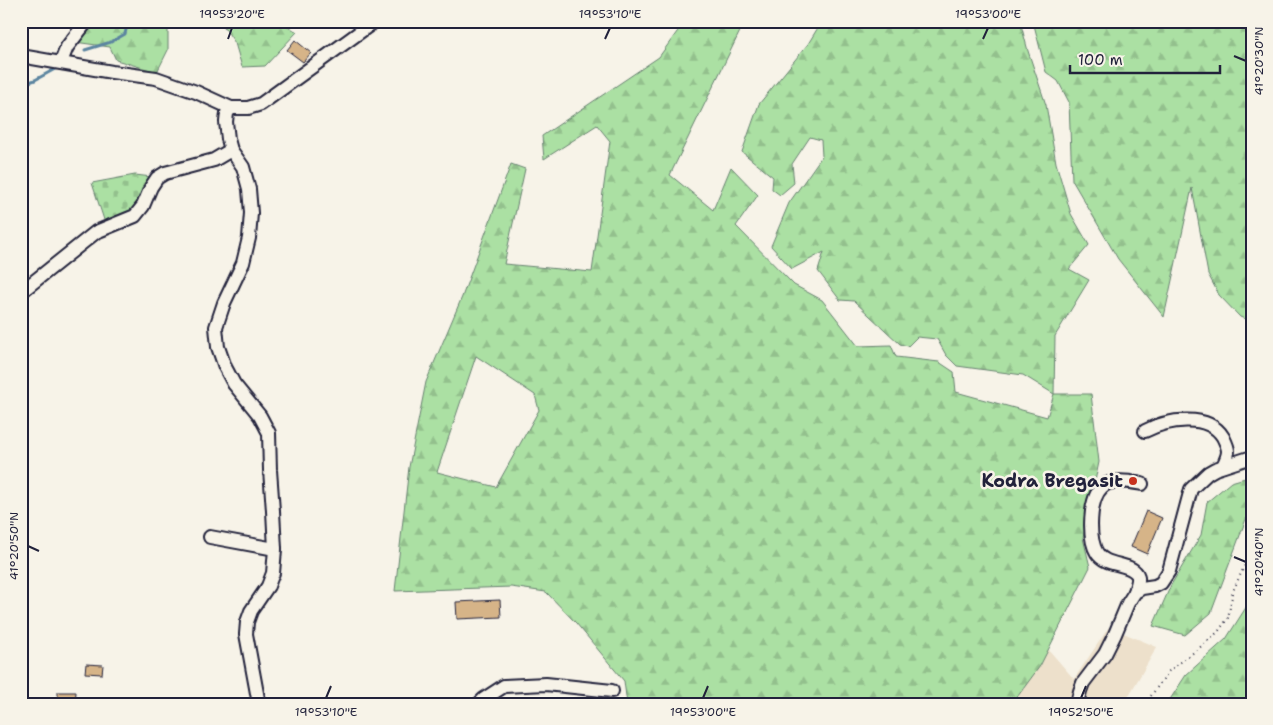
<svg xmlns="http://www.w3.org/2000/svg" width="1273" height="725" viewBox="0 0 1273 725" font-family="'Shantell Sans',sans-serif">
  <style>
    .built { fill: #ede0cb }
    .forest { fill: url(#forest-firs); stroke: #66816f; fill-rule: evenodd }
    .cemetery { fill: url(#cemetery-stones); stroke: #66816f }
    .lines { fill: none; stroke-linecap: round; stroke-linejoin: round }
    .stream { stroke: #5c85a0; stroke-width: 3 }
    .building { fill: #d6b488; stroke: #22223b }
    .minor-casing { stroke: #22223b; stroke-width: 16 }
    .path { stroke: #22223b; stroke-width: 2; stroke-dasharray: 1 4; stroke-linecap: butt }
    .minor { stroke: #f7f3e8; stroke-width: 12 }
    .ticks { fill: none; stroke: #22223b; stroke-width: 2 }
    .poi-dot { fill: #c8321e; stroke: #f7f3e8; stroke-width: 2 }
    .labels { text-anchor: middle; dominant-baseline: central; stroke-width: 5; stroke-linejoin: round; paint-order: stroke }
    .poi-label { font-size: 18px; font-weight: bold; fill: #22223b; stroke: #f7f3e8; text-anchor: end }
    .neatline { fill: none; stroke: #22223b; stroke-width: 2 }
    .ticks-label { font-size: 12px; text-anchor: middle; fill: #22223b }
  </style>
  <defs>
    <pattern id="forest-firs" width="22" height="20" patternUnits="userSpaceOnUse" patternTransform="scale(1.25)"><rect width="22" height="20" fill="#abe0a3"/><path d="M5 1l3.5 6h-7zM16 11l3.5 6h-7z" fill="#93c08d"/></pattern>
    <pattern id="cemetery-stones" width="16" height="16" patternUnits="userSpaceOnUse" patternTransform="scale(1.25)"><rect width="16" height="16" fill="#abe0a3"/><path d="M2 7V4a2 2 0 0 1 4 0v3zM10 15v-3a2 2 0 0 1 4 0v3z" fill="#93c08d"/></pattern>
  </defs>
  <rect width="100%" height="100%" fill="#f7f3e8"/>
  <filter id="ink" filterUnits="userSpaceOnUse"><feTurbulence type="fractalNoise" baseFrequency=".02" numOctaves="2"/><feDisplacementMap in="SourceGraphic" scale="10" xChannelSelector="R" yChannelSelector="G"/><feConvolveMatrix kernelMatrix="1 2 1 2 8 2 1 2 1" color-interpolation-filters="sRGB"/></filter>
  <g filter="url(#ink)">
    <path class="built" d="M1109,627L1157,647L1124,704H1012L1040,666L1048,649L1074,679Z"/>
    <g class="forest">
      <path d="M83,21H163L168,27V50L157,72L116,60L110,47L68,41Z"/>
      <path d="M220,21H287L286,25L297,32L265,66L242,67L235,43Z"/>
      <path d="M685,21H745L670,175L713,210L731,167L758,195L736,226L794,285L822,300L858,346L891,345L896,357L939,362L954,372L956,392L1047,417L1054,394L1023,375L957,366L946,355L937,339L917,337L908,346L900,344L854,301L840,300L818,271L824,252L792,269L771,246L789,203L822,156L821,140L810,137L792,164L794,183L780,195L772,189L773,177L742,152L759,104L808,44L822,21H1020L1028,51L1046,105L1056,163L1071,214L1089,245L1069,269L1089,280L1055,336L1054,394H1091L1099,462L1083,538L1090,567L1040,666L1012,704H627L624,681L576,623L546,592L511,587L395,591L409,467L426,382L462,297L511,164L525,169L504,264L592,272L610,141L597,125L544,159L542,136L659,57ZM476,356L535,395L539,410L496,487L437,472Z"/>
      <path d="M1033,21H1252V316L1245,319L1240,317L1219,295L1208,274L1192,188L1164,317L1118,259L1072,180L1069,102L1058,81L1046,72Z"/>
      <path d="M1252,476V512L1249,511L1211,613L1185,635L1153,626L1171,585L1201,535L1207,502L1231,482Z"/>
      <path d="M1252,598V704H1167L1186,675L1226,639Z"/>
      <path d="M541,698L618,704H525Z"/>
    </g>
    <path class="cemetery" d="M135,175L152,177L135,209L105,223L92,183Z"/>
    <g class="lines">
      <g class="stream">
        <path d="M85,50L111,42L125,34L128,21"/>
        <path d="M21,85L35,80L55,69L59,68"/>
      </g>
    </g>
    <g class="building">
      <path d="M295,40L311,53L303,62L287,50Z"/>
      <path d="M1146,511L1162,518L1147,554L1131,547Z"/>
      <path d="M500,600L501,617L457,619L456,602Z"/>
      <path d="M86,664L103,665L102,674L85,673Z"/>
      <path d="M58,692H76L75,704H58Z"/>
    </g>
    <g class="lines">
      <defs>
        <g id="minor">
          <path d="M21,56L112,72L156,78L196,92L231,108H248L261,104L375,21"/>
          <path d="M61,62L67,47L87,21"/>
          <path d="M231,108L227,113L226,122L228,139L231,150L243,167L249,189L251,213L249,238L243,263L224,303L216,327L218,347L225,367L234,384L260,416L269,433L270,470L273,511L275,549L273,573L268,586L251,611L247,622L246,634L259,704"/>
          <path d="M21,292L96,232L135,216L143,206L151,187L157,178L165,173L214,160L231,150"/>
          <path d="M1145,431C1166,420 1208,412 1223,437C1225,441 1228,447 1228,451C1228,456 1225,462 1223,466"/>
          <path d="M210,537L275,549"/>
          <path d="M1135,592C1136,587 1140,579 1137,574C1129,562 1106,567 1097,553C1088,538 1089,499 1102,487C1112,478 1131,482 1142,484"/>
          <path d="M479,704L484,699L504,686L546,684L612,691"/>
          <path d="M1077,704L1080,691L1083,683L1105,654L1115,634L1128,603L1135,592L1142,588L1155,586L1161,583L1169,571L1191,489L1208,473L1215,469L1252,457"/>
        </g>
      </defs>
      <use href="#minor" class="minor-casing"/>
      <path class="path" d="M1145,704L1169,671L1198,649L1218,632L1228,618L1233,591L1248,558L1252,542"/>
      <use href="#minor" class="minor"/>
    </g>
  </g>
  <path class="ticks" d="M228,39L232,28M605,39L610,28M983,39L988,28M1234,56L1246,61M28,546L39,551M1234,557L1246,562M326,698L331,686M703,698L708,686M1081,698L1086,686"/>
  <circle class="poi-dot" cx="1133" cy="481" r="5"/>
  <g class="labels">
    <g class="poi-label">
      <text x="1123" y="481">Kodra Bregasit</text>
    </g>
  </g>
  <rect width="1273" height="725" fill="none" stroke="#f7f3e8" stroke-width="55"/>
  <path d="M1070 65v8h150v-8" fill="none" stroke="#22223b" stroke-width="2.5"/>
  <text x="1078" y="65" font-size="15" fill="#22223b" stroke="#f7f3e8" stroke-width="4" paint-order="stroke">100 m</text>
  <rect x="28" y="28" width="1218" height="670" class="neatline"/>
  <g class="ticks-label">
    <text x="232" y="18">19°53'20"E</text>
    <text x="610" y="18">19°53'10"E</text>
    <text x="988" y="18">19°53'00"E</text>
    <text transform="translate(1259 61) rotate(-90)" y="4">41°20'30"N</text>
    <text transform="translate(14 546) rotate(-90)" y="4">41°20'50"N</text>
    <text transform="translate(1259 562) rotate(-90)" y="4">41°20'40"N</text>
    <text x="326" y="716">19°53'10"E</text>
    <text x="703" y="716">19°53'00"E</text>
    <text x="1081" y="716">19°52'50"E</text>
  </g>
</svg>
